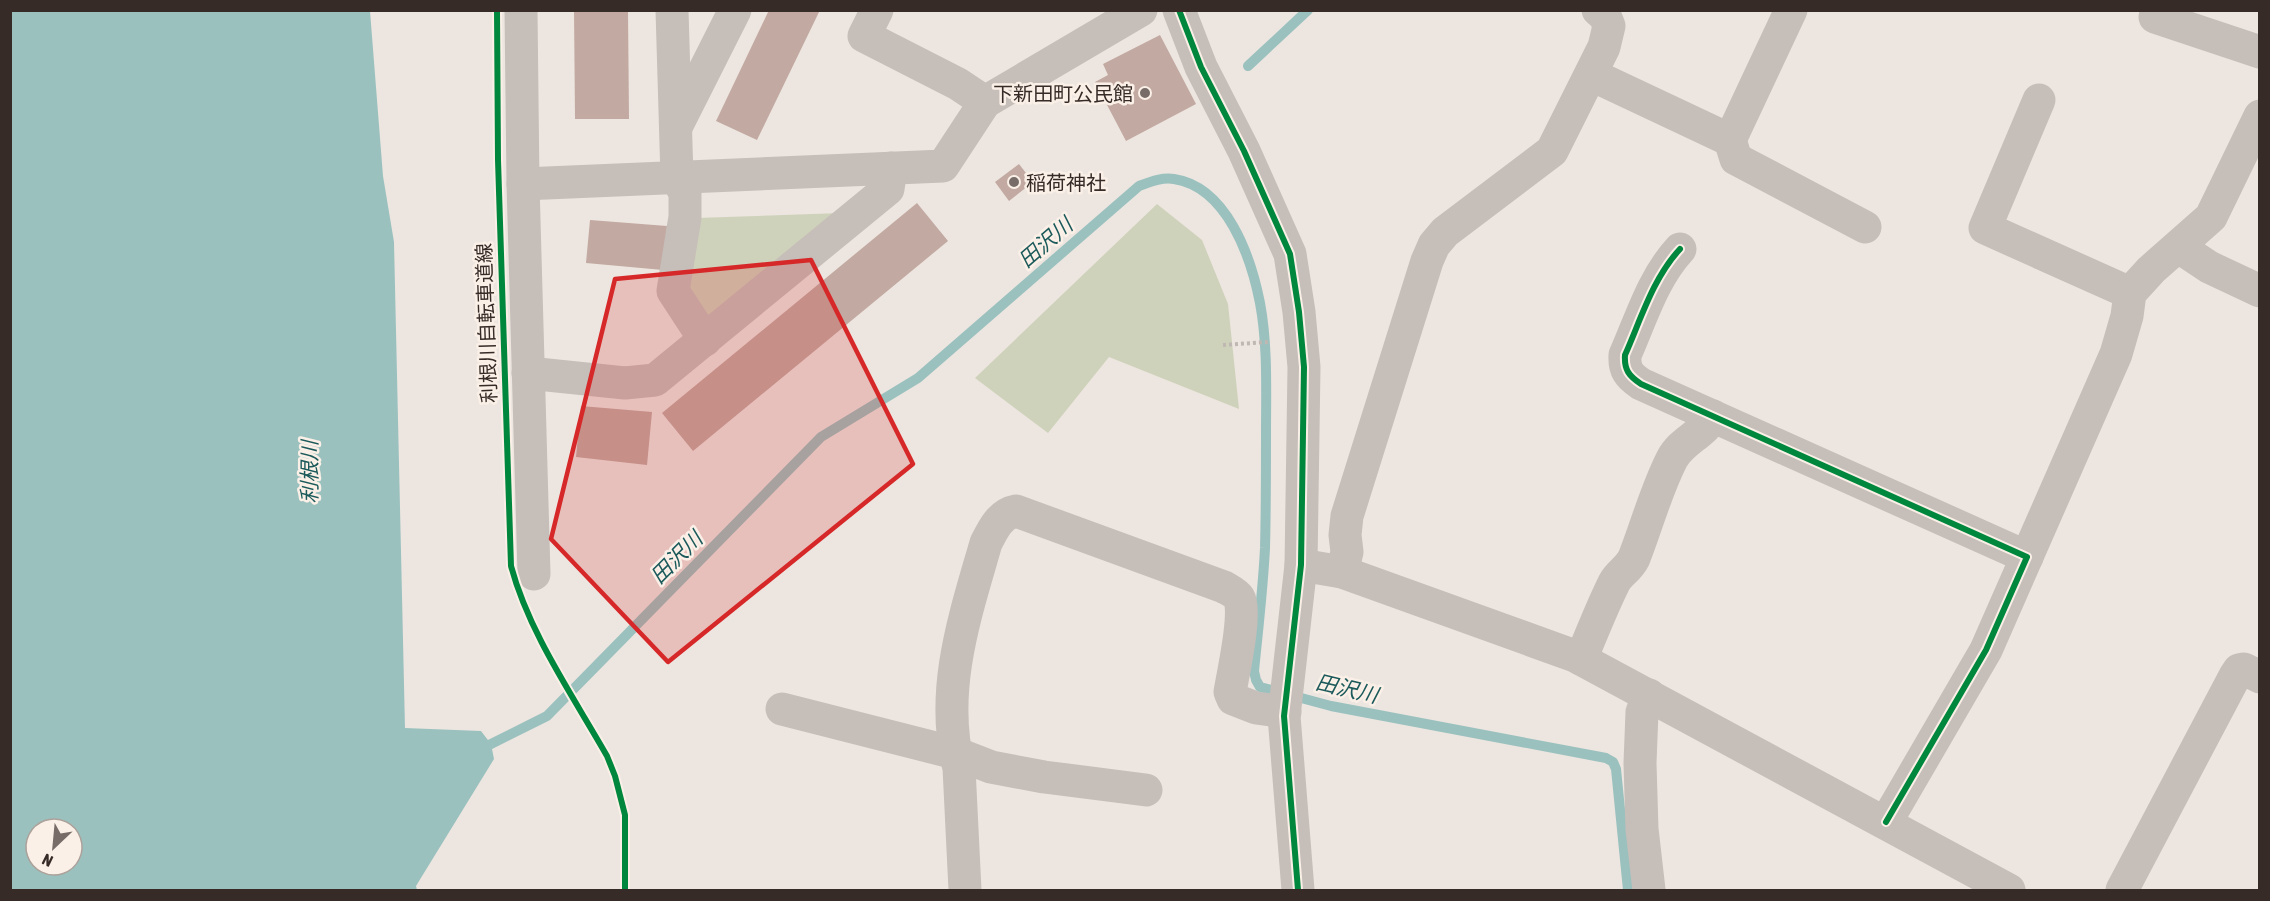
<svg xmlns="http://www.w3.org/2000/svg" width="2270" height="901" viewBox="0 0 2270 901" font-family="'Asap Condensed','Noto Sans JP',sans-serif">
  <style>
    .green { fill: #cfd2ba }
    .water { fill: #9bc1bf; fill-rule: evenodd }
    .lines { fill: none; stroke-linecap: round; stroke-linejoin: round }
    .stream { stroke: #9bc1bf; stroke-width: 10 }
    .building { fill: #c2a9a1 }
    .path { stroke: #bfb7b1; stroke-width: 4; stroke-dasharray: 3 3; stroke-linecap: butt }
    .minor { stroke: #c6beb9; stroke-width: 33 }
    .cycleway-casing { stroke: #faf0e7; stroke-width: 10 }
    .cycleway { stroke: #00873e; stroke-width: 6 }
    .marked { fill: #d62828; fill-opacity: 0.2; stroke: #d62828; stroke-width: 4.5; stroke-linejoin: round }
    .poi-dot { fill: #776c68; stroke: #faf0e7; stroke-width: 2 }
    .labels { text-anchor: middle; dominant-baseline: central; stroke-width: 5; stroke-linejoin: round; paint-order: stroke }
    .poi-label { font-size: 20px; fill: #372b27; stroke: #faf0e7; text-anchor: end }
    .street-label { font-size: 20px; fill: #372b27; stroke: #faf0e7 }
    .water-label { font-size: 21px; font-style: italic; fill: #1b595a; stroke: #faf0e7 }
  </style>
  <rect width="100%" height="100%" fill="#ede6e0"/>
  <g class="green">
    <path d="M1157,204L1202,240L1228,304L1239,409L1109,357L1048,433L975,378Z"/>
    <path d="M841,213L708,325L681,286L696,218Z"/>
  </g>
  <path class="water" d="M10,11H370L383,176L394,242L405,728L481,731L491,744L494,759L416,886L417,890H11ZM36,829H72V865H36Z"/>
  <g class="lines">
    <g class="stream">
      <path d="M1248,66L1308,10"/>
      <path d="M479,750L547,716L821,437L918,378L1139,186C1150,182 1162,177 1174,179C1227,187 1251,257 1260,303C1268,346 1266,391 1266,434C1266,472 1266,510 1265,548C1263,589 1258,630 1254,671L1256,680L1260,687L1331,706L1606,758L1613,762L1616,769L1628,890"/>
    </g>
  </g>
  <g class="building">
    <path d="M574,10H628L629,119H575Z"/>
    <path d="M769,10H820L757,140L716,121Z"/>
    <path d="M1160,35L1196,104L1126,141L1095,82L1108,75L1103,64Z"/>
    <path d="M1019,164L1033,182L1009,201L995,182Z"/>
    <path d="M917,203L948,241L693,451L662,413Z"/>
    <path d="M590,220L667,226L663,270L586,263Z"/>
    <path d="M581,406L652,412L647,465L576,457Z"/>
  </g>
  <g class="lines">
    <path class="path" d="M1223,345L1268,342"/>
    <g class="minor">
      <path d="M521,10L523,184L534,574"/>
      <path d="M672,10L677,178L685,193V217L673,291L705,340"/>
      <path d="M877,10L864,36L958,84L985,102"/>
      <path d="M1179,10L1201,67L1244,151L1290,254L1299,312L1304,367L1301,565L1284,716L1298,890"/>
      <path d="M2155,17L2260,52"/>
      <path d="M1592,75L1730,140L1736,159L1865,227"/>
      <path d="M2039,100L1985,228L2130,293"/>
      <path d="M677,125L735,10"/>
      <path d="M1730,140L1791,10"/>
      <path d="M523,184L943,166L985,102L1141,10"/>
      <path d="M2179,247L2209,267L2260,291"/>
      <path d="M1680,249C1653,278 1641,319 1625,355C1624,370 1629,376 1641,384L2027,557"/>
      <path d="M528,373L625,383L655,380L888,189L891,168"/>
      <path d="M1301,565L1342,572L1575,656L2009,890"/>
      <path d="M1342,572L1347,552L1345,535L1347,516L1427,261L1434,245L1445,232L1552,151L1604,47L1609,26L1605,16L1598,10"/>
      <path d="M1581,659C1592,633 1602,607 1614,583C1619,573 1628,570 1634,558C1647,525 1656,490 1672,459C1682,440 1703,435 1713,416"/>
      <path d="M782,709L955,753L991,767L1044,777L1146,790"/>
      <path d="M1886,822L1986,650L2116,354L2127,316L2130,293L2151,270L2211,217L2260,116"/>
      <path d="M965,890L959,768C939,691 965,616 986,543C993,529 1000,514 1016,511L1224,587C1229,590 1236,593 1239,598C1247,611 1233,674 1230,692L1233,699L1256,708L1285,712"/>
      <path d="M1649,890L1642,829L1640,763L1642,712L1649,695"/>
      <path d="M2122,890L2235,676L2239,670L2244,669L2260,677"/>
    </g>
    <defs>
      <g id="cycleway">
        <path d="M497,10L498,160L511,566C529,633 573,696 607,756L615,776L625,815V890"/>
        <path d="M1179,10L1201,67L1244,151L1290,254L1299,312L1304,367L1301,565L1284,716L1298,890"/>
        <path d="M1680,249C1653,278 1641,319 1625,355C1624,370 1629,376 1641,384L2027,557L1986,650L1886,822"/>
      </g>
    </defs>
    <use href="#cycleway" class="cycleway-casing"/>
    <use href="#cycleway" class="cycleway"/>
  </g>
  <path class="marked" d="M811,260L913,464L668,662L551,539L615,279Z"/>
  <g class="poi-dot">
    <circle cx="1145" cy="93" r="6"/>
    <circle cx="1014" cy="182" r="6"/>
  </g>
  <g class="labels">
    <g class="poi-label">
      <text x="1133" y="93">下新田町公民館</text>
      <text x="1026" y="182" text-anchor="start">稲荷神社</text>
    </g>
    <g class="street-label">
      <text transform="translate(486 323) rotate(-92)">利根川自転車道線</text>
    </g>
    <g class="water-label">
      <text transform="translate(1045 242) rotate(-41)">田沢川</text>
      <text transform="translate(309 472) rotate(-90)">利根川</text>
      <text transform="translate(676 557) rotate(-45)">田沢川</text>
      <text transform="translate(1347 688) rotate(13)">田沢川</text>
    </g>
  </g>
  <rect width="2270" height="901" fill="none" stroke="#372b27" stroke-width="24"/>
  <g transform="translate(54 847) rotate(206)"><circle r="28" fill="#faf0e7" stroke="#aca19a" stroke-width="1.5"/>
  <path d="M0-4.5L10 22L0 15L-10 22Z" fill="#776c68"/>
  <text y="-9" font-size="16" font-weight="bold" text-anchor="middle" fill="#372b27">N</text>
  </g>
</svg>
